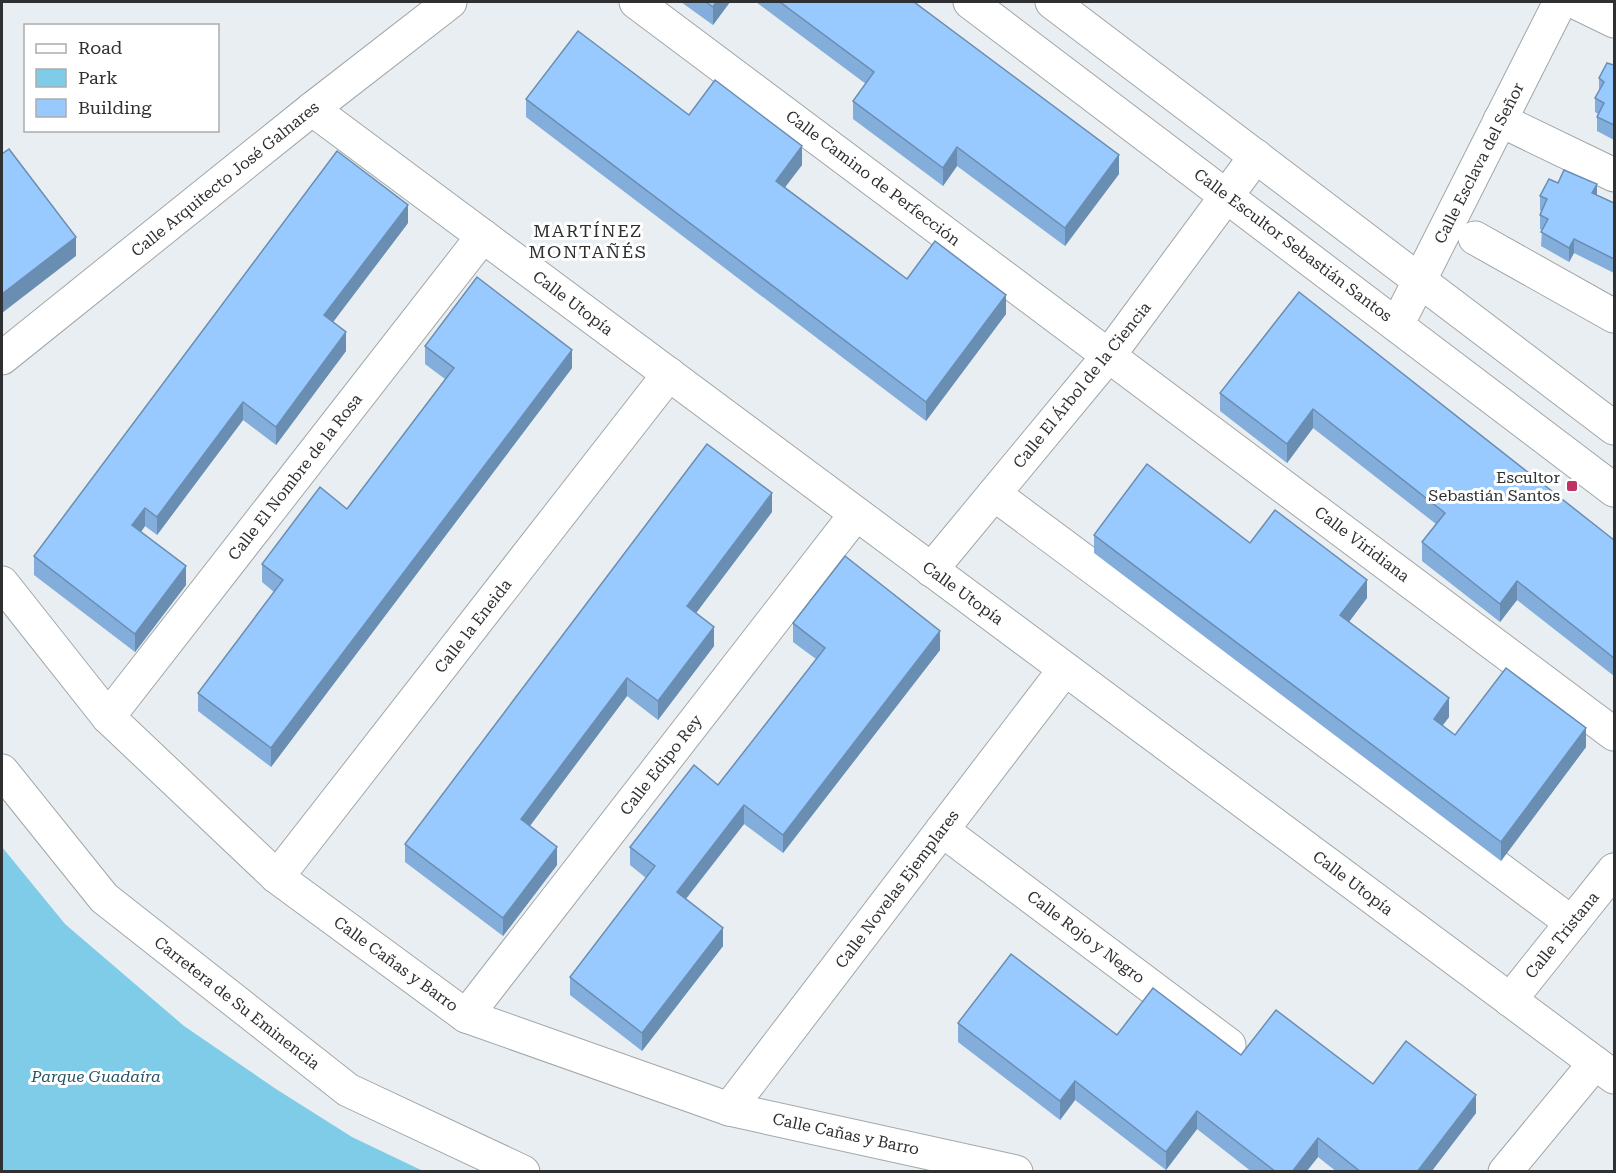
<svg xmlns="http://www.w3.org/2000/svg" width="1616" height="1173" viewBox="0 0 1616 1173" font-family="'Roboto Serif',serif">
  <style>
    .green { fill: #7ecce8 }
    .lines { fill: none; stroke-linecap: round; stroke-linejoin: round }
    .street-casing { stroke: #a1a7a9; stroke-width: 35 }
    .secondary-casing { stroke: #a1a7a9; stroke-width: 35 }
    .primary-casing { stroke: #a1a7a9; stroke-width: 35 }
    .street { stroke: #fff; stroke-width: 33 }
    .secondary { stroke: #fff; stroke-width: 33 }
    .primary { stroke: #fff; stroke-width: 33 }
    .wall { fill: #83addb }
    .shaded-wall { fill: #6a8db2 }
    .building { fill: #98c9ff; stroke: #6a8db2; stroke-width: 1.5 }
    .poi-dot { fill: #be3162; stroke: #fff; stroke-width: 2 }
    .labels { text-anchor: middle; dominant-baseline: central; stroke-width: 6; stroke-linejoin: round; paint-order: stroke }
    .street-label { font-size: 16px; fill: #2e3031; stroke: #fff }
    .poi-label { font-size: 16px; fill: #2e3031; stroke: #fff; text-anchor: end }
    .park-label { font-size: 16px; font-style: italic; fill: #255565; stroke: #fff }
    .neighbourhood-label { font-size: 18px; letter-spacing: 1.5px; fill: #2e3031; stroke: #fff }
  </style>
  <rect width="100%" height="100%" fill="#e8eef1"/>
  <path class="green" d="M2,847L65,924L184,1026L276,1089L352,1137L423,1171H2Z"/>
  <g class="lines">
    <defs>
      <g id="street">
        <path d="M636,2L1614,734"/>
        <path d="M1575,2L1614,21"/>
        <path d="M312,109L1614,1077"/>
        <path d="M1500,120L1614,175"/>
        <path d="M1475,238L1614,316"/>
        <path d="M1397,325L1560,2"/>
        <path d="M2,358L312,109L450,2"/>
        <path d="M994,494L1572,923"/>
        <path d="M931,570L1109,355L1256,156"/>
        <path d="M2,583L108,717L277,877L466,1016L729,1109L1016,1172"/>
        <path d="M108,717L483,236"/>
        <path d="M942,830L1229,1045"/>
        <path d="M277,877L669,374"/>
        <path d="M1510,1000L1614,870"/>
        <path d="M466,1016L856,514"/>
        <path d="M729,1109L1065,669"/>
        <path d="M1505,1172L1595,1063"/>
      </g>
      <g id="secondary">
        <path d="M970,2L1614,490"/>
        <path d="M1052,2L1614,428"/>
      </g>
      <path id="primary" d="M2,771L104,898L348,1090L523,1172"/>
    </defs>
    <use href="#street" class="street-casing"/>
    <use href="#secondary" class="secondary-casing"/>
    <use href="#primary" class="primary-casing"/>
    <use href="#street" class="street"/>
    <use href="#secondary" class="secondary"/>
    <use href="#primary" class="primary"/>
  </g>
  <g class="wall">
    <path d="M681,2H730L713,25Z"/>
    <path d="M756,2H914L1119,174L1065,246L957,166L943,186L853,119V101L866,84Z"/>
    <path d="M1614,65V140L1597,131V117L1598,114L1595,112V98L1599,92V78Z"/>
    <path d="M526,99L689,115L802,165L785,187L907,279L1006,314L926,421L526,117Z"/>
    <path d="M1558,183L1597,195L1614,203V273L1574,253L1569,262L1541,246L1542,230L1540,229V215L1541,211L1540,210V196Z"/>
    <path d="M408,223L333,322L346,351L276,445L243,420L157,535L145,526L141,532L186,585L135,652L34,575V556Z"/>
    <path d="M1299,292L1614,540V676L1517,600L1500,622L1422,561V542L1436,524L1313,428L1287,463L1220,411V393Z"/>
    <path d="M425,346L572,368L271,767L198,711V693L274,592L262,582V564L347,509L445,379L425,364Z"/>
    <path d="M772,512L696,613L714,646L658,720L627,696L529,826L557,865L503,936L405,862V844Z"/>
    <path d="M1094,535L1250,543L1367,598L1348,622L1449,717L1442,726L1455,735L1586,747L1501,861L1094,553Z"/>
    <path d="M793,623L940,650L783,853L744,824L686,899L723,946L642,1051L570,995V977L646,878L630,865V847L718,785L816,659L793,642Z"/>
    <path d="M958,1023L1117,1035L1241,1055L1373,1084L1476,1113L1431,1172H1337L1318,1157L1306,1172H1252L1197,1129L1166,1170L1075,1100L1060,1120L958,1042Z"/>
  </g>
  <g class="shaded-wall">
    <path d="M716,2H730L713,25V7Z"/>
    <path d="M802,146V165L776,199V181Z"/>
    <path d="M957,147V166L943,186V168Z"/>
    <path d="M1119,155V174L1065,246V228Z"/>
    <path d="M1597,184V199L1592,193Z"/>
    <path d="M408,205V223L324,334V315Z"/>
    <path d="M76,237V256L2,313V294Z"/>
    <path d="M1574,239V253L1569,262V248Z"/>
    <path d="M1006,295V314L926,421V402Z"/>
    <path d="M346,332V351L276,445V427Z"/>
    <path d="M572,350V368L271,767V748Z"/>
    <path d="M243,402V420L157,535V517Z"/>
    <path d="M1313,409V428L1287,463V444Z"/>
    <path d="M772,493V512L687,625V606Z"/>
    <path d="M145,508V526L132,544V525Z"/>
    <path d="M186,566V585L135,652V634Z"/>
    <path d="M1367,580V598L1340,634V615Z"/>
    <path d="M1517,581V600L1500,622V604Z"/>
    <path d="M714,627V646L658,720V701Z"/>
    <path d="M940,631V650L783,853V835Z"/>
    <path d="M627,678V696L521,838V819Z"/>
    <path d="M1449,698V717L1434,737V719Z"/>
    <path d="M1586,728V747L1501,861V842Z"/>
    <path d="M744,805V824L677,910V892Z"/>
    <path d="M557,847V865L503,936V918Z"/>
    <path d="M723,928V946L642,1051V1033Z"/>
    <path d="M1075,1081V1100L1060,1120V1101Z"/>
    <path d="M1476,1095V1113L1431,1172H1417Z"/>
    <path d="M1197,1111V1129L1166,1170V1152Z"/>
    <path d="M1318,1138V1157L1306,1172H1292Z"/>
  </g>
  <g class="building">
    <path d="M706,2H716L713,7Z"/>
    <path d="M780,2H914L1119,155L1065,228L957,147L943,168L853,101L874,72Z"/>
    <path d="M578,31L689,115L715,80L802,146L776,181L907,279L935,241L1006,295L926,402L526,99Z"/>
    <path d="M1607,63L1614,65V125L1597,117L1604,103L1595,98L1604,82L1599,78Z"/>
    <path d="M9,149L76,237L2,294V154Z"/>
    <path d="M337,151L408,205L324,315L346,332L276,427L243,402L157,517L145,508L132,525L186,566L135,634L34,556Z"/>
    <path d="M1564,170L1597,184L1592,193L1614,203V259L1574,239L1569,248L1541,232L1548,219L1540,215L1547,199L1540,196L1549,179L1558,183Z"/>
    <path d="M477,277L572,350L271,748L198,693L283,580L262,564L320,487L347,509L454,368L425,346Z"/>
    <path d="M1299,292L1614,540V658L1517,581L1500,604L1422,542L1445,513L1313,409L1287,444L1220,393Z"/>
    <path d="M707,444L772,493L687,606L714,627L658,701L627,678L521,819L557,847L503,918L405,844Z"/>
    <path d="M1147,464L1250,543L1275,510L1367,580L1340,615L1449,698L1434,719L1455,735L1506,668L1586,728L1501,842L1094,535Z"/>
    <path d="M845,556L940,631L783,835L744,805L677,892L723,928L642,1033L570,977L655,866L630,847L694,765L718,785L825,648L793,623Z"/>
    <path d="M1011,954L1117,1035L1153,988L1241,1055L1276,1010L1373,1084L1406,1041L1476,1095L1417,1172H1361L1318,1138L1292,1172H1276L1197,1111L1166,1152L1075,1081L1060,1101L958,1023Z"/>
  </g>
  <rect class="poi-dot" x="1566" y="480" width="12" height="12" rx="3"/>
  <g class="labels">
    <g class="street-label">
      <text transform="translate(1479 163) rotate(-63)">Calle Esclava del Señor</text>
      <text transform="translate(873 178) rotate(37)">Calle Camino de Perfección</text>
      <text transform="translate(225 179) rotate(-39)">Calle Arquitecto José Galnares</text>
      <text transform="translate(1293 245) rotate(37)">Calle Escultor Sebastián Santos</text>
      <text transform="translate(573 303) rotate(37)">Calle Utopía</text>
      <text transform="translate(1082 385) rotate(-51)">Calle El Árbol de la Ciencia</text>
      <text transform="translate(295 477) rotate(-52)">Calle El Nombre de la Rosa</text>
      <text transform="translate(1362 544) rotate(37)">Calle Viridiana</text>
      <text transform="translate(963 593) rotate(36)">Calle Utopía</text>
      <text transform="translate(473 626) rotate(-52)">Calle la Eneida</text>
      <text transform="translate(661 765) rotate(-52)">Calle Edipo Rey</text>
      <text transform="translate(1353 883) rotate(37)">Calle Utopía</text>
      <text transform="translate(897 889) rotate(-53)">Calle Novelas Ejemplares</text>
      <text transform="translate(1562 935) rotate(-51)">Calle Tristana</text>
      <text transform="translate(1086 937) rotate(37)">Calle Rojo y Negro</text>
      <text transform="translate(396 964) rotate(36)">Calle Cañas y Barro</text>
      <text transform="translate(237 1003) rotate(38)">Carretera de Su Eminencia</text>
      <text transform="translate(846 1134) rotate(12)">Calle Cañas y Barro</text>
    </g>
    <g class="poi-label">
      <text x="1560" y="477">Escultor<tspan x="1560" dy="18">Sebastián Santos</tspan></text>
    </g>
    <g class="park-label">
      <text x="96" y="1076">Parque Guadaíra</text>
    </g>
    <g class="neighbourhood-label">
      <text x="588" y="230">MARTÍNEZ<tspan x="588" dy="21">MONTAÑÉS</tspan></text>
    </g>
  </g>
  <rect width="1616" height="1173" fill="none" stroke="#2e3031" stroke-width="6"/>
  <rect x="24" y="24" width="195" height="108" fill="#ffffff" stroke="#abacad" stroke-width="1.5"/>
  <rect x="36" y="44" width="30" height="9" fill="#ffffff" stroke="#abacad" stroke-width="1.5"/>
  <text x="78" y="54" font-size="18" fill="#2e3031">Road</text>
  <rect x="36" y="69" width="30" height="18" fill="#7ecce8" stroke="#abacad" stroke-width="1.5"/>
  <text x="78" y="84" font-size="18" fill="#2e3031">Park</text>
  <rect x="36" y="99" width="30" height="18" fill="#98c9ff" stroke="#abacad" stroke-width="1.5"/>
  <text x="78" y="114" font-size="18" fill="#2e3031">Building</text>
</svg>
